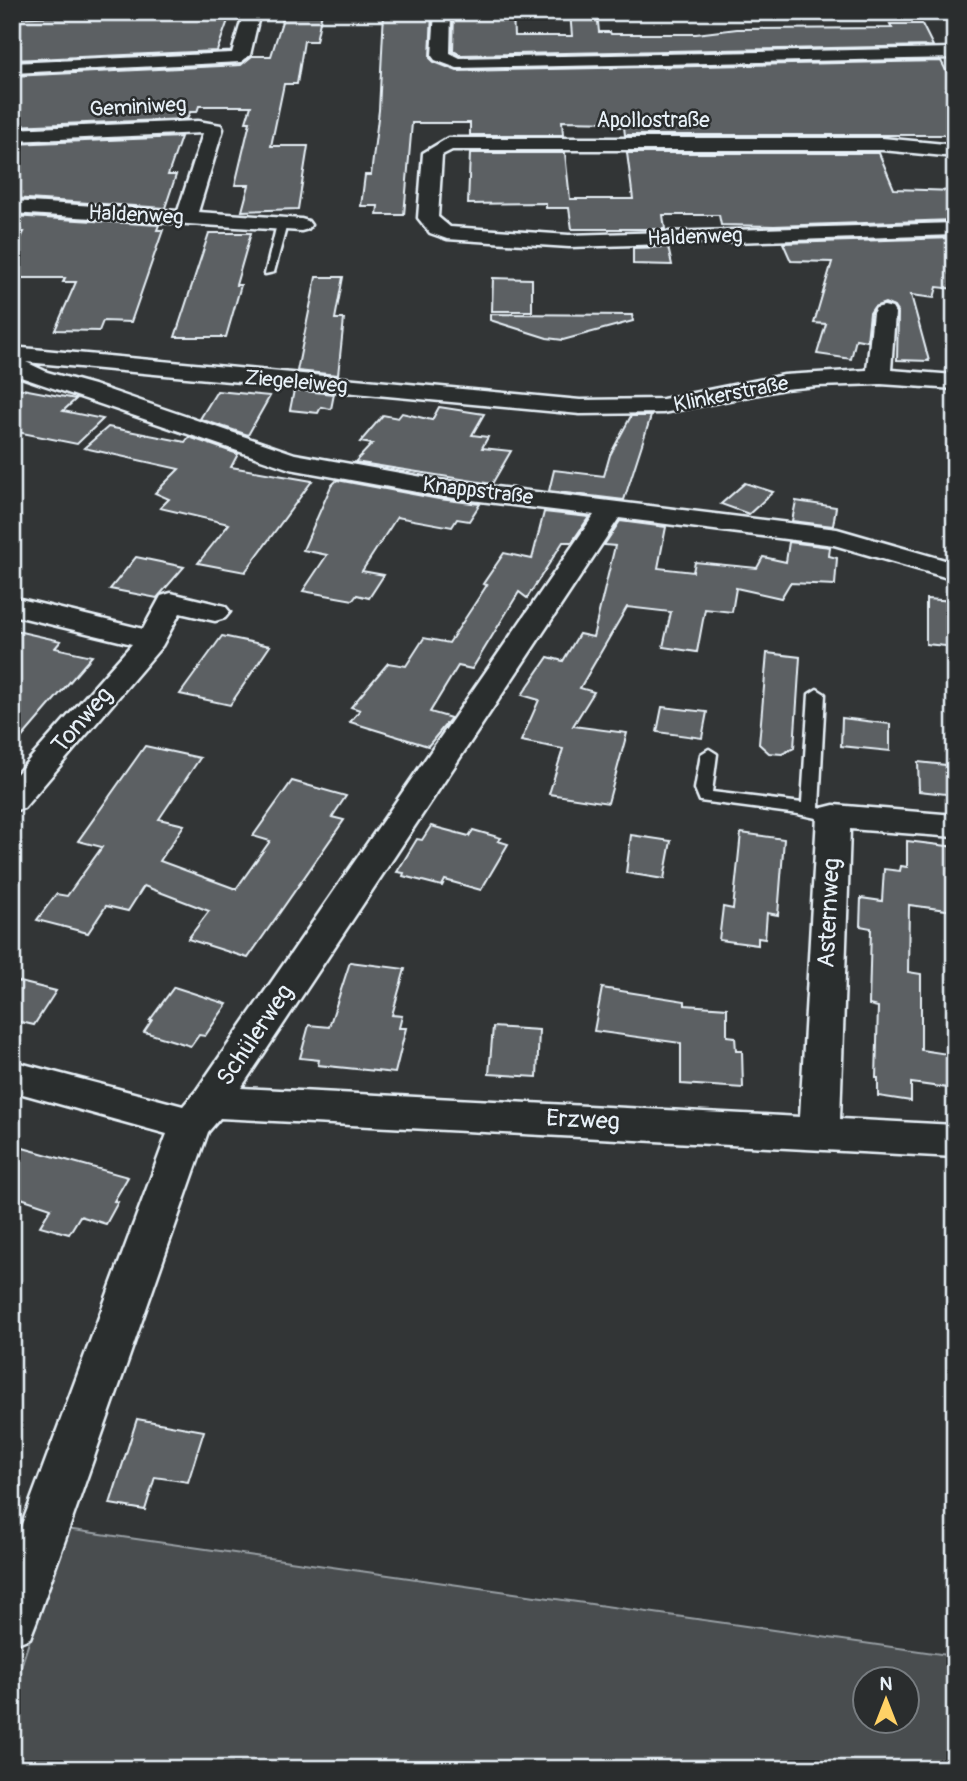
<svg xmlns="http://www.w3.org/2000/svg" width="967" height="1781" viewBox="0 0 967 1781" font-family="Pangolin,sans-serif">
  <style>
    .green { fill: #494d4f; stroke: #989fa4; stroke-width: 2; fill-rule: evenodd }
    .building { fill: #5c6063; stroke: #e8f1f8; stroke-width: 2 }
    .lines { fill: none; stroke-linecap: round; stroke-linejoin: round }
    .lane-casing { stroke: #e8f1f8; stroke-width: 5 }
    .street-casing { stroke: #e8f1f8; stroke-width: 5 }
    .lane { fill: #2a2d2e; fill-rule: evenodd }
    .street { fill: #2a2d2e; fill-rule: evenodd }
    .labels { text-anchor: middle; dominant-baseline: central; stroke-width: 5; stroke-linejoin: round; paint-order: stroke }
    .far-street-label { font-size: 21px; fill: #e8f1f8; stroke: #2a2d2e }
    .street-label { font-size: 24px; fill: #e8f1f8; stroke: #2a2d2e }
  </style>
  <rect width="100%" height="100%" fill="#323536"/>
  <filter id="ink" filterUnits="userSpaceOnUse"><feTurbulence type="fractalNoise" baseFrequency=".0143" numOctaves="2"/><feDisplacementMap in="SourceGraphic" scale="14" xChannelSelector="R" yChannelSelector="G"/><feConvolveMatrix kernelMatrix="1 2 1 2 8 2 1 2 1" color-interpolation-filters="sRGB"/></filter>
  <g filter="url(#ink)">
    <path class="green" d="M66,1529L955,1656V1769H12V1694ZM866,1680H908V1722H866Z"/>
    <g class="building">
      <path d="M89,12H231L217,51L12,60V18L84,15Z"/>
      <path d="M285,12H322L316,41H304L297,84H284L271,146H308L298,209L242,211L249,185H235L250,122H246L251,106H199L197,112H190L187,119L12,126V76L241,65L252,56H271Z"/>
      <path d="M384,12H432L430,58L434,62L457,71L941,61L955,87V135H625L624,127H619L618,122L562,121L563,135H470V123H412L404,215H377L378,206H361L365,175H371L379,110Z"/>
      <path d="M454,12H513L514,36H572L570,12H597L599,32H610L611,34H696L737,29L892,28L890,24H922L933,46L461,55L453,51Z"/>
      <path d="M181,137L168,175H176L165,208L12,198V144Z"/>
      <path d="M470,153H565L570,199H633L627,153H879L894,189L955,191V220L774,226L721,225L719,215H663L665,229H572L569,208H546V203L468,204Z"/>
      <path d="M12,216L159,225L157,230H163L131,322L103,321L99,331L55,330L76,282H63L65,278H12V256L24,232H12Z"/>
      <path d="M209,233H251L236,285H241L226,337H175Z"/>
      <path d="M955,238V289L937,287L934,298L911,295L929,361L897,360L898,313L894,307L885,303L874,307L870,313L867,341L856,339L851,359L817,354L826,324L814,323L832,262L791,261L783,243Z"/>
      <path d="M668,247L672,265L633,264V248Z"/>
      <path d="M316,277H343L335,319H344L338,375L297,371Z"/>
      <path d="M493,278L532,279V311H492Z"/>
      <path d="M490,314L632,315L633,321L563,340L547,338L490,320Z"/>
      <path d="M12,387L76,399L63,411L103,419L77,444L12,431Z"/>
      <path d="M294,390L334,394L331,409L321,407L318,413L290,410Z"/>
      <path d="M217,391L270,396L248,435L200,419Z"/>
      <path d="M439,407L484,414L472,435L488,437L482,448L511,451L492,484L355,462L372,444L360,442L383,415L398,418L402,413L432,420Z"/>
      <path d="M631,416H651L624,500L549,491L554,470L604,476L610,455Z"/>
      <path d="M108,427L185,442L189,437L238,454L231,467L312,481L245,572L198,563L229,524L160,508L169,499L155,493L179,469L84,448Z"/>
      <path d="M337,480L439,499L480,504L469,521L457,519L452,527L397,517L362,571L384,575L369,598L357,595L353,600L303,591L327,555L303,550L331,486Z"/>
      <path d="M745,483L773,492L749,514L721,504Z"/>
      <path d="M796,501L836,507L833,526L792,521Z"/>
      <path d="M544,512L589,517L572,542H563L527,598L519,592L472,669L458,666L430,712L451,718L428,746L350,722L360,710L351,707L388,663L406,666L424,638L449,643L487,585L483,584L504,553L532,559Z"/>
      <path d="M620,521L666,527L658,568L693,572L695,562L757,568L763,557L786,562L789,542L830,547L829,556L837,558L835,585L790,583L781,598L736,588L732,612L705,609L697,652L663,647L671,612L627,607L580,688L594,692L573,726L627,733L608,803L549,794L563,749L521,741L539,700L522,695L548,657L563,661L579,634L593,637L615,546L604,545Z"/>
      <path d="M136,557L184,567L157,598L110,589Z"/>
      <path d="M926,599L955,601V647L926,644Z"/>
      <path d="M12,630L61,641L55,648L92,656L12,749Z"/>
      <path d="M222,636L270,646L230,705L180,694Z"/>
      <path d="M767,653L800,657L794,748L782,754L769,753L759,744Z"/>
      <path d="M662,707L707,712L702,738L657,732Z"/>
      <path d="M842,718L890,724V751L841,746Z"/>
      <path d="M145,746L200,758L159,819L184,825L160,861L236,889L270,841L253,836L292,781L346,796L332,817L344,820L248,958L188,939L209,911L144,886L128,911L106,906L88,933L37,920L56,894L67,896L102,847L78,841Z"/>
      <path d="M918,762L955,766V795L919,791Z"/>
      <path d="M431,826L469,836L473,830L501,838L498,841L508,844L481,890L445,880L442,886L403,876L404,873L397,872L417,839L422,840Z"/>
      <path d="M741,833L784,839L778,915L767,913L765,939L758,938V945L719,940L723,907L733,909Z"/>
      <path d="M631,835L671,841L664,879L626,873Z"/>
      <path d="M907,841L955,847L954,911L909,905L908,972L921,974V1050L954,1055L955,1089L911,1083V1101L878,1096V1078H876L878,1007L869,1005L871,928L860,926L861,898L882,901L884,869L900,871L901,866L907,867Z"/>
      <path d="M350,962L405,969L392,1015L402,1016L399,1028H406L395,1073L318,1065L319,1060L300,1058L309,1025L329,1027Z"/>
      <path d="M12,980L56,991L34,1025L12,1020Z"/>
      <path d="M174,987L227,1004L205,1036L199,1035L191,1046L144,1032L152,1020H150Z"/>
      <path d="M602,988L685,1001V1005L727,1008V1036L735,1037L736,1051H742L743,1088L681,1084V1043L594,1031Z"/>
      <path d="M493,1027L539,1030L537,1077L489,1074Z"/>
      <path d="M12,1145L128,1177L114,1201L118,1202L106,1224L80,1216L69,1234L40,1226L51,1208L12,1195Z"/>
      <path d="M137,1419L204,1431L188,1482L155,1477L145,1510L110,1504Z"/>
    </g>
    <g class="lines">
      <defs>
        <g id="lane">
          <path d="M282,221L287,224L274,272L265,274L277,224Z"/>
          <path d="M817,689L825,694L819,807L840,812L842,816L840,820L834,822L798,814L700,801L695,789L701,754L709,749L717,754L712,792L802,803L809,694Z"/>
        </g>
        <g id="street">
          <path d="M244,12H260L250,55L241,62L12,73V63L232,53Z"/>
          <path d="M435,12H451L450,53L460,58L955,48V58L457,68L435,60L432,56Z"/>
          <path d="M198,121L221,125L223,129L198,212L301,219L308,221L311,225L308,229L301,231L12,213V201L178,211L203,133L12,141V129Z"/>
          <path d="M448,138H882L955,145V157L882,150H452L442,155L438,217L450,227L569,235L955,223V235L569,247L447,239L430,233L418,218L423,153Z"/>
          <path d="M884,306L892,308L895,313L891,370L955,375V389L881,384L817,386L784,389L663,413L580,414L26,362L47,372L94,385L295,454L439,480L837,529L955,563V580L834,545L619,518L241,1088L800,1117L817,816L822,808L834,805L955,815V837L850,829L840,1119L955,1125V1157L220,1118L208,1132L37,1620L30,1638L12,1645V1551L167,1134L12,1091V1061L183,1106L196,1091L594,515L439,496L290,469L12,374V352L22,348L580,400L663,399L784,375L867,370L873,313L876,308Z"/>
          <path d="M171,593L225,606L230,612L225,618L215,621L180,613L162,646L24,808L12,811V779L132,644L12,615V597L143,629L161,596Z"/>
        </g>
      </defs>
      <use href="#lane" class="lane-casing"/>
      <use href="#street" class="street-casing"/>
      <use href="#lane" class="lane"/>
      <use href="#street" class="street"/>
    </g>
  </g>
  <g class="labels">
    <g class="far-street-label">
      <text transform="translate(138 107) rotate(-3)">Geminiweg</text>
      <text x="653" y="120">Apollostraße</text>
      <text transform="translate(136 215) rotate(3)">Haldenweg</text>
      <text transform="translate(695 237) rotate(-2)">Haldenweg</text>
      <text transform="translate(296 382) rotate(5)">Ziegeleiweg</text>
      <text transform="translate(731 394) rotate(-11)">Klinkerstraße</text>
      <text transform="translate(478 491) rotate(7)">Knappstraße</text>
    </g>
    <g class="street-label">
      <text transform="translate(82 720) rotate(-49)">Tonweg</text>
      <text transform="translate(829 913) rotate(-87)">Asternweg</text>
      <text transform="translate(255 1035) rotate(-56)">Schülerweg</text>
      <text transform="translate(583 1120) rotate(3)">Erzweg</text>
    </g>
  </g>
  <rect width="967" height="1781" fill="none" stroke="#2a2d2e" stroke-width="42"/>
  <rect x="21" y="21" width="925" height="1739" fill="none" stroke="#e8f1f8" stroke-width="2.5" filter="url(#ink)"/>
  <g transform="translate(886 1700)"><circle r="33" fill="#2a2d2e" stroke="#767b7f" stroke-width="2"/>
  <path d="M0-5L12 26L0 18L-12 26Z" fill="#ffd166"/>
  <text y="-10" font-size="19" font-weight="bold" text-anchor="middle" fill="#e8f1f8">N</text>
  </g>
</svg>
